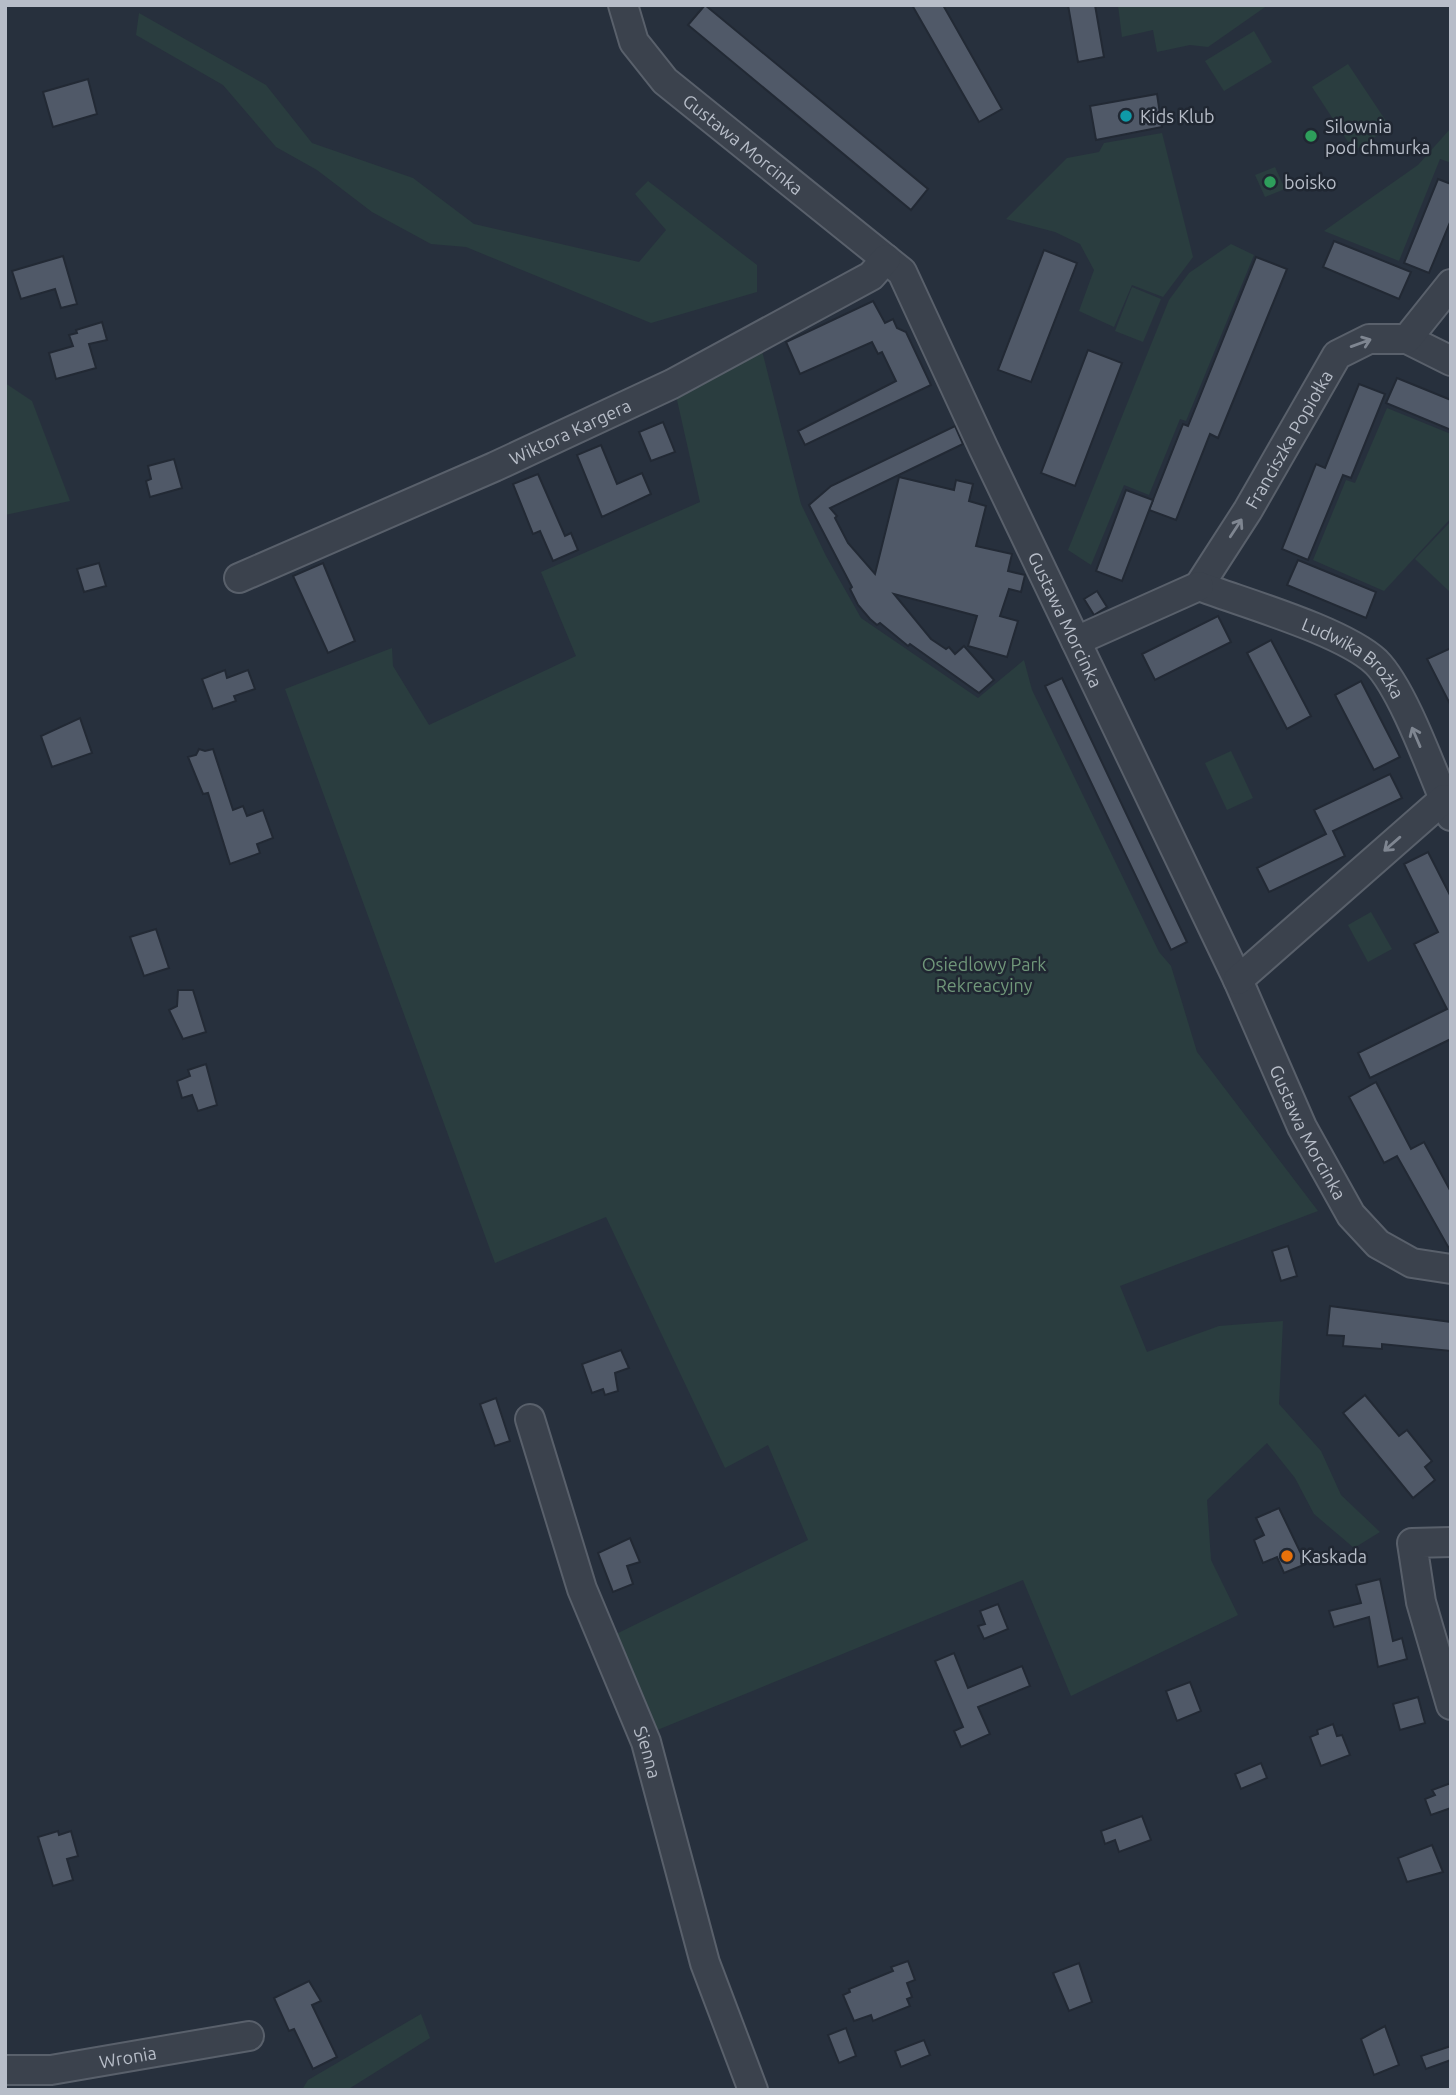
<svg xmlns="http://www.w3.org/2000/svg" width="1456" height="2095" viewBox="0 0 1456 2095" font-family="Ubuntu,sans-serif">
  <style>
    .green { fill: #2a3d3f }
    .building { fill: #505968; stroke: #222934; stroke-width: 2 }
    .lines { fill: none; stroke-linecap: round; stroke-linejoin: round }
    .minor-casing { stroke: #59606b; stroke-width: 32 }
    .minor { stroke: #3b424d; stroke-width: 28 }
    .oneway { stroke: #7f8691 }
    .culture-dot { fill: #0f9aa8; stroke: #202732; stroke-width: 2.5 }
    .leisure-dot { fill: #2e9e5b; stroke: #202732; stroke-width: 2.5 }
    .food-dot { fill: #e8710a; stroke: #202732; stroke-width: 2.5 }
    .labels { text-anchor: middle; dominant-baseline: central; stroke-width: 5; stroke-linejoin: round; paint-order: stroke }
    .poi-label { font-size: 18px; fill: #b7bdc8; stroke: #202732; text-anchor: start }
    .street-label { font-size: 18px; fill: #b7bdc8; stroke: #202732 }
    .park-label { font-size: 18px; fill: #70977a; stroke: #202732 }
  </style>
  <rect width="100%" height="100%" fill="#27303d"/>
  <g class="green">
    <path d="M1118,5H1268L1208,47L1190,45L1157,52L1153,30L1122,37Z"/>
    <path d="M139,13L266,85L312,143L413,178L474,224L639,262L666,230L635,194L648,181L757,265V292L651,323L466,247L431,244L372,212L317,170L276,147L223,85L136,35Z"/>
    <path d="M1254,31L1272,62L1224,91L1205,61Z"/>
    <path d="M1348,64L1390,127L1354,151L1312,87Z"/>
    <path d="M1451,128V159L1449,162L1440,159L1399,261L1324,231L1418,165Z"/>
    <path d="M1162,133L1193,257L1163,297L1132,285L1114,327L1079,311L1094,270L1080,244L1055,232L1006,219L1067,158L1099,152L1104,143Z"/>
    <path d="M1275,167L1285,189L1265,197L1255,175Z"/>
    <path d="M1231,244L1254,255L1186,421L1180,419L1149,495L1124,485L1091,565L1068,550L1169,300L1189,273Z"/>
    <path d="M1132,287L1161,299L1143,342L1115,331Z"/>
    <path d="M760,343L801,504L826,556L861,618L978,698L1024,660L1032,690L1159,952L1171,966L1197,1052L1318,1211L1120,1286L1147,1352L1219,1326L1283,1321L1279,1404L1321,1451L1341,1495L1380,1532L1354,1548L1314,1514L1295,1478L1267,1443L1207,1500L1211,1560L1238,1615L1071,1696L1023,1580L650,1733L612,1636L808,1540L768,1445L725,1468L606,1217L495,1263L285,689L392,648L393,666L429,725L576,656L541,572L700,502L675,391Z"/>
    <path d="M5,383L32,401L70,501L5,515Z"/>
    <path d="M1387,408L1451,434V518L1384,591L1313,560L1346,480L1355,483Z"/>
    <path d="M1451,521V591L1450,592L1415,559Z"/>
    <path d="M1231,751L1253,798L1227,810L1205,763Z"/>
    <path d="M1371,912L1392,949L1368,962L1348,925Z"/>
    <path d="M421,2014L430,2038L347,2090H302L308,2080Z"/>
  </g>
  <g class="building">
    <path d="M705,5L928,189L911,210L688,25Z"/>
    <path d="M912,5H943L1002,109L979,122Z"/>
    <path d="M1068,5H1095L1104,57L1078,62Z"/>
    <path d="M88,79L97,114L53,127L43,92Z"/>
    <path d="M1157,94L1162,127L1096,140L1090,106Z"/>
    <path d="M1438,179L1451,184V220L1429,273L1404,263Z"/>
    <path d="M1334,241L1411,272L1399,299L1323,267Z"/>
    <path d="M1044,250L1077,263L1031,382L998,370Z"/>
    <path d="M63,256L77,304L61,308L55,289L21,299L12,271Z"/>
    <path d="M1256,257L1287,269L1218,438L1210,434L1176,520L1149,510L1183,424L1188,426Z"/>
    <path d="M873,301L885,323L893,319L897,328L906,332L931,385L805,445L798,431L896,381L882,352L878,354L872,342L800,374L786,342Z"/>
    <path d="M102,322L107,340L89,344L96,368L56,379L49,353L73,346L69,335L77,333L76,330Z"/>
    <path d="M1088,350L1122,363L1075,486L1041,473Z"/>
    <path d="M1397,378L1451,400V430L1386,403Z"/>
    <path d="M1359,384L1385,394L1351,478L1343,475L1308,560L1282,549L1316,464L1325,468Z"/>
    <path d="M663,422L675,452L651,461L639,432Z"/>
    <path d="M955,426L963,444L830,508L837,516L835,518L848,543L875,574L899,477L954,490L956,480L973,484L969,501L986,506L976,546L1012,554L1008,571L1025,575L1021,592L1009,589L1000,616L1018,621L1007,657L968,646L977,616L894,594L931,639L946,649L949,647L955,654L964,646L994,680L979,693L910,644L908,646L880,623L877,625L870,619L858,605L850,589L852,587L809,505L831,486Z"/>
    <path d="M601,445L617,484L642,473L651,494L602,517L577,455Z"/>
    <path d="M174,459L182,488L150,497L146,481L151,479L148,466Z"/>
    <path d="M538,474L565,536L571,533L578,550L553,561L540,531L533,534L513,484Z"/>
    <path d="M1126,490L1153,500L1122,581L1096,571Z"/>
    <path d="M1298,560L1376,592L1366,618L1287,585Z"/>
    <path d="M99,563L106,586L84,592L77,569Z"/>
    <path d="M323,563L355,641L328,653L293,576Z"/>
    <path d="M1097,591L1107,607L1094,615L1084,599Z"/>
    <path d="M1218,616L1231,642L1155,680L1142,654Z"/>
    <path d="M1271,640L1311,716L1287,729L1247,653Z"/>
    <path d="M1451,648V706L1427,659Z"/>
    <path d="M225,670L227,678L248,670L255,689L234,696L236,701L213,709L202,679Z"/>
    <path d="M1062,678L1187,942L1171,950L1045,686Z"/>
    <path d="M1361,681L1400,757L1374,770L1335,695Z"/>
    <path d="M80,718L92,753L52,767L41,736Z"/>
    <path d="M199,749L205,751L213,749L233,810L243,806L247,816L263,810L273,838L257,844L260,853L230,864L208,793L203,794L188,757L196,755Z"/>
    <path d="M1390,774L1402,798L1333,831L1345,856L1269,892L1257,868L1326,834L1314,810Z"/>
    <path d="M1428,852L1451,897V1039L1370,1078L1358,1053L1447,1009L1414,944L1438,932L1404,864Z"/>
    <path d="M156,929L169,968L144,976L130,937Z"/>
    <path d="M178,990H193L206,1032L183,1039L169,1010L177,1006Z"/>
    <path d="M206,1064L217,1105L198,1111L192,1095L182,1098L177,1081L190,1076L188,1070Z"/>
    <path d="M1376,1082L1411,1149L1424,1142L1451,1192V1252L1397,1156L1384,1163L1349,1097Z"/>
    <path d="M1288,1246L1297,1276L1281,1281L1272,1251Z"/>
    <path d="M1330,1306L1451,1322V1351L1382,1344V1349L1343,1346L1344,1336L1327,1335Z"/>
    <path d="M621,1350L629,1368L615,1373L618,1391L605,1395L603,1389L592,1393L582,1364Z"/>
    <path d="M1365,1395L1399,1436L1407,1430L1432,1461L1425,1467L1435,1480L1413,1498L1343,1413Z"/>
    <path d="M496,1398L510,1441L495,1446L480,1404Z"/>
    <path d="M1279,1508L1306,1564L1284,1573L1277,1557L1263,1563L1254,1540L1264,1535L1256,1518Z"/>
    <path d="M630,1538L640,1562L627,1566L633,1584L613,1592L598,1553Z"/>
    <path d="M1380,1579L1393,1641L1402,1638L1407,1659L1378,1667L1369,1617L1334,1627L1329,1611L1361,1603L1356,1585Z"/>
    <path d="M998,1604L1008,1629L984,1639L978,1626L985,1624L980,1611Z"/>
    <path d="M954,1653L968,1688L1022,1666L1030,1686L978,1707L990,1734L961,1747L954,1731L963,1727L935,1661Z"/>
    <path d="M1190,1682L1201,1711L1177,1721L1166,1691Z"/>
    <path d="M1418,1697L1425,1723L1400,1730L1393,1704Z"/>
    <path d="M1333,1724L1337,1736L1342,1735L1350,1755L1321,1766L1310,1737L1318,1734L1317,1730Z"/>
    <path d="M1261,1763L1267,1778L1241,1789L1235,1774Z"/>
    <path d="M1451,1783V1808L1431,1815L1425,1799L1435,1795L1432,1790Z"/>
    <path d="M1142,1816L1151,1840L1119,1852L1115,1840L1105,1844L1101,1831Z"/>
    <path d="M58,1831L59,1835L71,1831L78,1856L67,1859L73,1880L53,1886L38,1837Z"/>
    <path d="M1432,1845L1443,1872L1407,1882L1398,1858Z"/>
    <path d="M908,1961L915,1980L907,1983L912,1997L907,1999L910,2006L873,2021L871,2015L854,2021L843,1995L850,1992L849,1989L893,1971L891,1967Z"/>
    <path d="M1079,1963L1092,2002L1069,2011L1053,1973Z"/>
    <path d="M309,1981L321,2001L312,2005L337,2057L313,2069L294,2029L289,2031L274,1998Z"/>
    <path d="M1385,2026L1399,2065L1374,2075L1361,2039Z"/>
    <path d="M846,2028L856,2056L839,2063L828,2035Z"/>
    <path d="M924,2040L930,2055L901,2067L895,2051Z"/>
    <path d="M1451,2046V2060L1426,2069L1421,2056Z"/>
  </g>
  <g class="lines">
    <defs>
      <g id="minor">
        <path id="s1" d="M623,5L634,42L665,81L902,272L983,447L1238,980L1302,1127L1351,1215L1378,1244L1412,1263L1451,1269"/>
        <path d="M1407,339L1451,361"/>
        <path id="s2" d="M239,578L494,467L672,384L871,276L886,259"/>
        <path id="s3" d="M1199,586L1248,510L1337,355L1369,339H1407L1451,284"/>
        <path id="s4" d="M1199,586C1244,603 1343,631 1376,662C1404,690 1434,777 1451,816"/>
        <path d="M1076,641L1199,586"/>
        <path d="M1238,980L1444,799"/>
        <path id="s5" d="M530,1419L582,1589L646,1742L705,1963L753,2090"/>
        <path d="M1451,1542L1412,1543L1421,1602L1451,1705"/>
        <path id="s6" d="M5,2070H51L249,2036"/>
      </g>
    </defs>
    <use href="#minor" class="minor-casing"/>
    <use href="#minor" class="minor"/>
  </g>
  <defs><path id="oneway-shaft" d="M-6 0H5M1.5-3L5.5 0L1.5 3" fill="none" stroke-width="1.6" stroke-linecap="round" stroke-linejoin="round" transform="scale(1.75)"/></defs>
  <g class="oneway">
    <use href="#oneway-shaft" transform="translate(1361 343) rotate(-20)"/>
    <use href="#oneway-shaft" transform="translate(1236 528) rotate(-57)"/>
    <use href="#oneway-shaft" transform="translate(1416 737) rotate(-113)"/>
    <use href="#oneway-shaft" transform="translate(1392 844) rotate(139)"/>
  </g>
  <circle class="culture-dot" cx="1126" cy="116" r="7"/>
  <g class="leisure-dot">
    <circle cx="1311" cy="136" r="7"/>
    <circle cx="1270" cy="182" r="7"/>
  </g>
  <circle class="food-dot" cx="1287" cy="1556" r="7"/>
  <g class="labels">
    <g class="poi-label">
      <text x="1140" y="116">Kids Klub</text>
      <text x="1325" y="126">Silownia<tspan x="1325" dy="21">pod chmurka</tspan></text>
      <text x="1284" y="182">boisko</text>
      <text x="1301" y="1556">Kaskada</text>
    </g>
    <g class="street-label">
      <text stroke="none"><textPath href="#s1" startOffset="189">Gustawa Morcinka</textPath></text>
      <text stroke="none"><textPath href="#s2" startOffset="362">Wiktora Kargera</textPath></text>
      <text stroke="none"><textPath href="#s3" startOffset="172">Franciszka Popiołka</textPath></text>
      <text stroke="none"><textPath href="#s1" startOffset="777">Gustawa Morcinka</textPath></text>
      <text stroke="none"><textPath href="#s4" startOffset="173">Ludwika Brożka</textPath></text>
      <text stroke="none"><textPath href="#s1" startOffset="1344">Gustawa Morcinka</textPath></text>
      <text stroke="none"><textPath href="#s5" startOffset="354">Sienna</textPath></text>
      <text stroke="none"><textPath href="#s6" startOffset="124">Wronia</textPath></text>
    </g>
    <g class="park-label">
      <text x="984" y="964">Osiedlowy Park<tspan x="984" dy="21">Rekreacyjny</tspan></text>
    </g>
  </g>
  <rect width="1456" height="2095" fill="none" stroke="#b7bdc8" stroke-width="14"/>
</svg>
